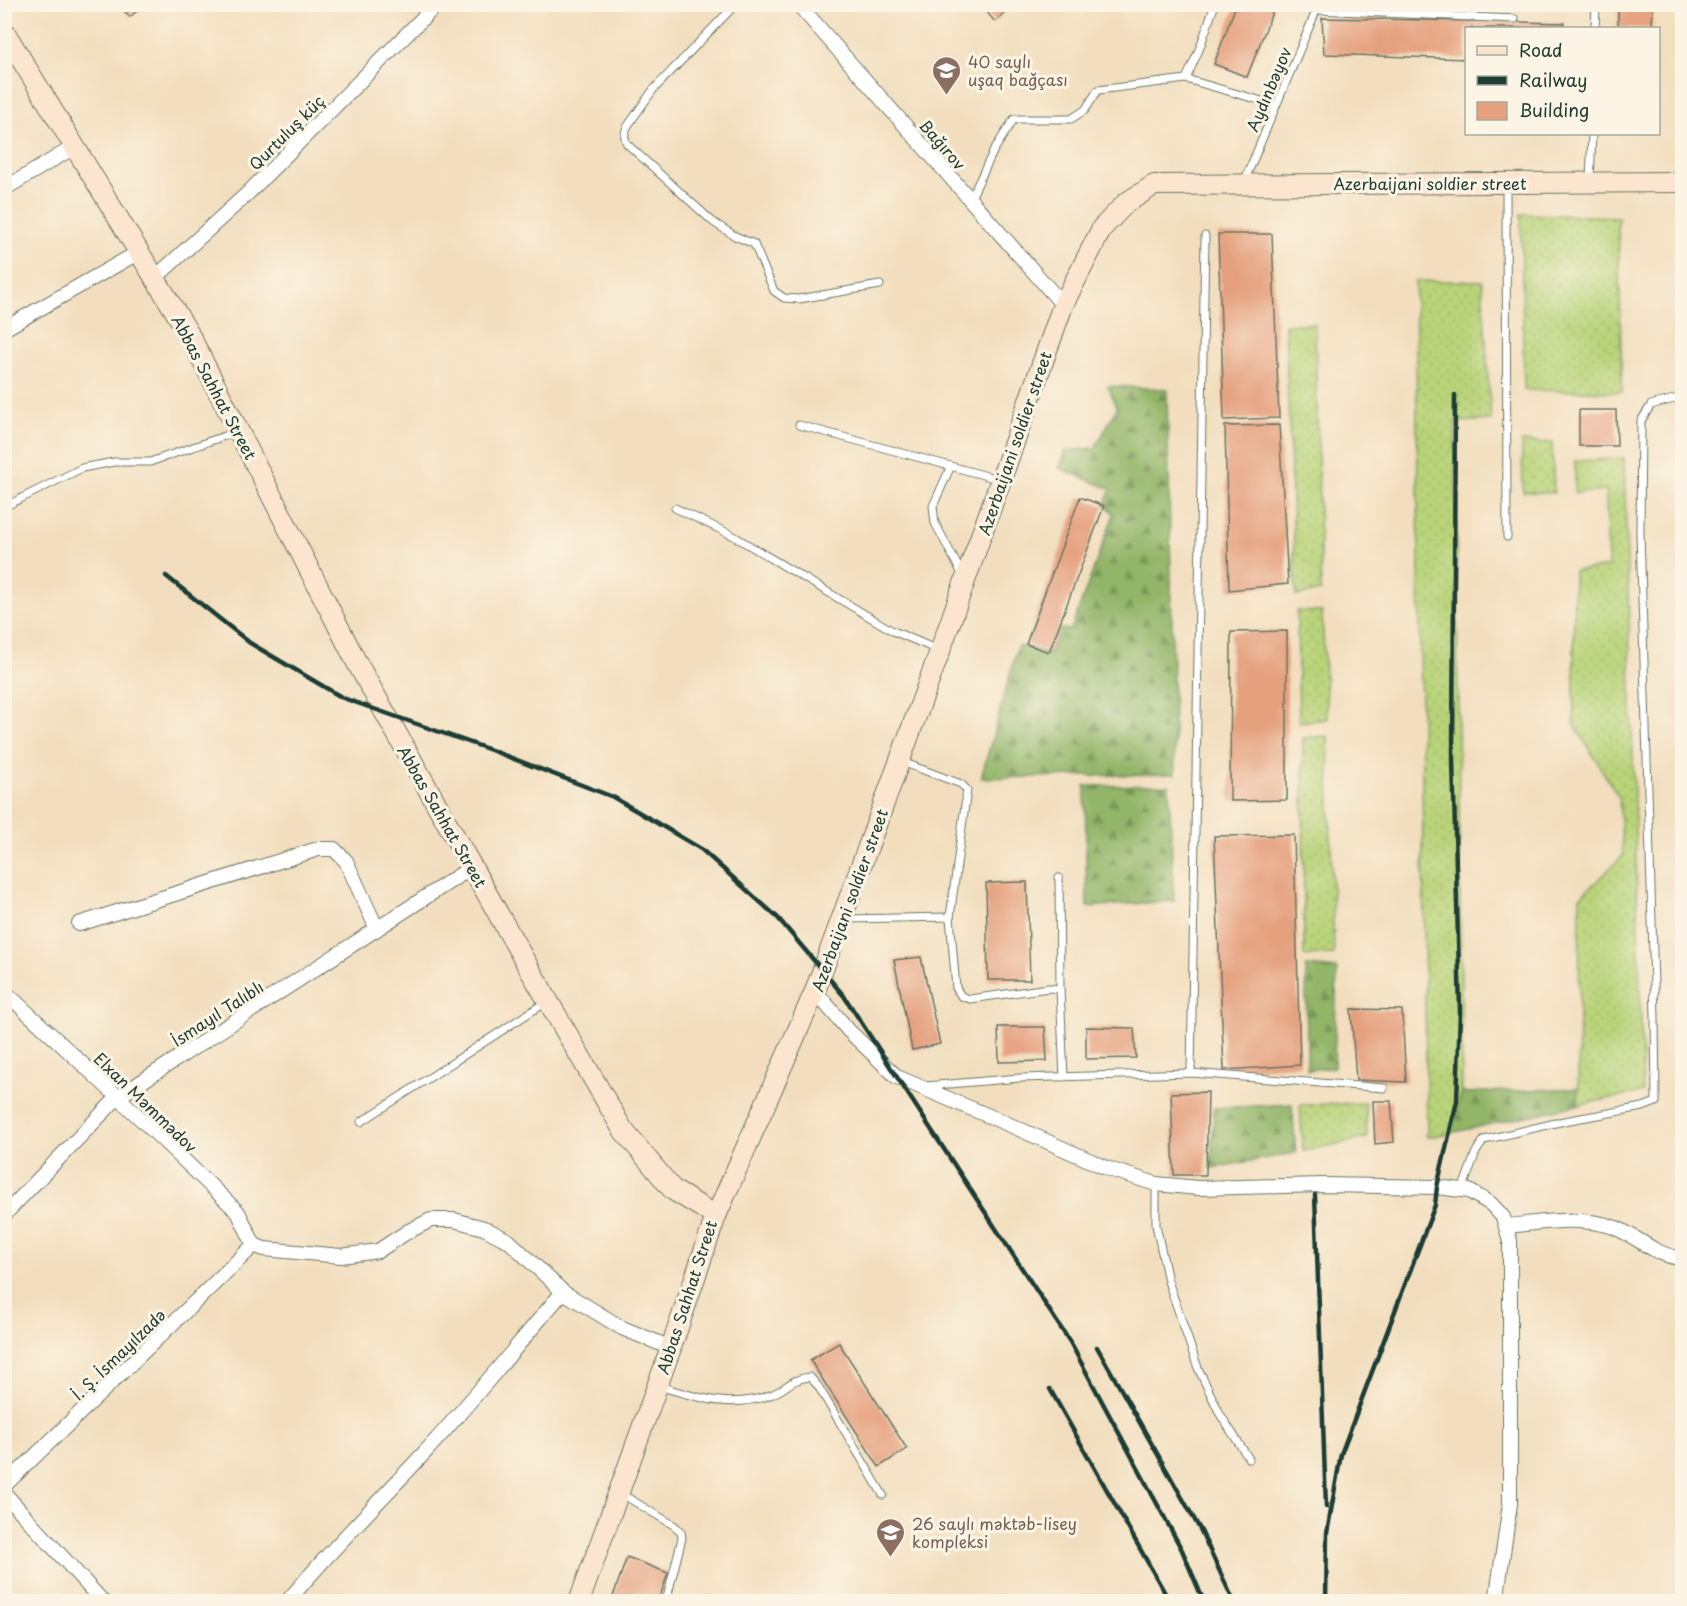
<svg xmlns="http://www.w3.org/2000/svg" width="1687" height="1606" viewBox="0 0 1687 1606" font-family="'Playpen Sans',sans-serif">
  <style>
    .grass { fill: url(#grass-dots); stroke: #6c8856; stroke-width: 1.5 }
    .forest { fill: url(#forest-firs); stroke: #58794e; stroke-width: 1.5 }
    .building { fill: #e5a07e }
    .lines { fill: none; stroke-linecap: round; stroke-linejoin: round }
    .lane-casing { stroke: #697564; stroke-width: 9 }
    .street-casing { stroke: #697564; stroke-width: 16 }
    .secondary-casing { stroke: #697564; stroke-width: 22 }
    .lane { stroke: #fff; stroke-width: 7 }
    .street { stroke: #fff; stroke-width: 14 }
    .secondary { stroke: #fbe5cf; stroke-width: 20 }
    .rail { stroke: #1f3d34; stroke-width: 4.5 }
    .labels { text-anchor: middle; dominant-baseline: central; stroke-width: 6; stroke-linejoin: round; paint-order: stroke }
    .education-label { font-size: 16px; fill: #785e54; stroke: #fcf5e5; text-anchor: start }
    .street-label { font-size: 16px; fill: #1f3d34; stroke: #fcf5e5 }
  </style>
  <defs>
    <pattern id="grass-dots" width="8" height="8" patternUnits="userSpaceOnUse" patternTransform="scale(1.5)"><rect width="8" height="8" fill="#b8d378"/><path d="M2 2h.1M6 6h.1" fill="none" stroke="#9eb668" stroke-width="1.8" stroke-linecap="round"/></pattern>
    <pattern id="forest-firs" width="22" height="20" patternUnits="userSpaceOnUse" patternTransform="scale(1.5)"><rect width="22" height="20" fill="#92b568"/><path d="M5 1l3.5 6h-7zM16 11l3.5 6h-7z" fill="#779456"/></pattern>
  </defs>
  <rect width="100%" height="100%" fill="#fcf5e5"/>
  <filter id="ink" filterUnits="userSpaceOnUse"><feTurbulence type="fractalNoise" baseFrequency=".0167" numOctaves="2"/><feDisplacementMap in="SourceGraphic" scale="12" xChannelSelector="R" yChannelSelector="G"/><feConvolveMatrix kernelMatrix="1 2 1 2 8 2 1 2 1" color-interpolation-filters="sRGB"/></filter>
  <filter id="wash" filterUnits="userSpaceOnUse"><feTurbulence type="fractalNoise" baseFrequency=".008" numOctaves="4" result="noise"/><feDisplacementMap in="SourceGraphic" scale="24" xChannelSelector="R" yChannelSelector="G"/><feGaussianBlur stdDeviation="1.35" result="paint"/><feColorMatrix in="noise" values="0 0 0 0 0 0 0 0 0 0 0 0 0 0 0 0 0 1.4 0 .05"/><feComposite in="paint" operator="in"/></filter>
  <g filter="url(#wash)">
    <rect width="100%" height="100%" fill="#f2debe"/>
    <g class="grass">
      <path d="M1521,214L1618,217L1622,392L1524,390Z"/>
      <path d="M1415,281H1482L1491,420L1455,422L1462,1093L1450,1133L1427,1137Z"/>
      <path d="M1285,324H1315L1321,591L1296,596Z"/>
      <path d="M1522,442L1552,443L1554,493L1523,492Z"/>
      <path d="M1624,458L1643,1092L1578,1105L1580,897L1623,856L1619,798L1574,724V571L1608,567L1606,491L1575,493V461Z"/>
      <path d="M1297,611L1322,612L1327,719L1299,722Z"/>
      <path d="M1328,736L1334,954L1304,956L1303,738Z"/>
      <path d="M1365,1103L1367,1138L1303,1151L1300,1105Z"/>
    </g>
    <g class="forest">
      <path d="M1108,386L1167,389L1175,774L981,778L1018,646L1049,653L1060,629L1071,630L1114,514L1105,504L1111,489L1059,468L1066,451L1095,448L1117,408Z"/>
      <path d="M1169,785L1174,901L1087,907L1085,786Z"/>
      <path d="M1306,966L1337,969L1334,1067L1307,1070Z"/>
      <path d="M1578,1088V1105L1450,1133L1462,1093Z"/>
      <path d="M1292,1104L1296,1153L1211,1168L1214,1108Z"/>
    </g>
    <g id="blocks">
      <g class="building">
        <path d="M980,4H1013L995,22Z"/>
        <path d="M1618,4H1653L1652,28H1618Z"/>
        <path d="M119,5H144L130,17Z"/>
        <path d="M1236,5H1275L1247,77L1214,64Z"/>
        <path d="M1322,18L1564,23V28H1466V59L1324,54Z"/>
        <path d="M1218,234H1272L1279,418L1224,420Z"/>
        <path d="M1579,410H1616L1617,446H1579Z"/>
        <path d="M1279,425L1288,584L1229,590L1225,426Z"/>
        <path d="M1080,497L1104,506L1049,652L1026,644Z"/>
        <path d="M1287,631V800L1230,801L1231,632Z"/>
        <path d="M1294,835L1300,1065L1224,1070L1214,836Z"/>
        <path d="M1027,882L1030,980H988L986,883Z"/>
        <path d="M921,957L940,1044L912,1050L894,960Z"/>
        <path d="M1351,1009L1402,1010L1406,1082L1356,1080Z"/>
        <path d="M998,1027H1045L1047,1061L999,1062Z"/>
        <path d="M1086,1027L1134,1028L1136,1058L1086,1059Z"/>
        <path d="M1208,1092L1206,1175H1174L1171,1093Z"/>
        <path d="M1373,1101H1391L1394,1142L1375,1144Z"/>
        <path d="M839,1343L907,1449L879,1467L810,1360Z"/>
        <path d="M627,1557L668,1573L659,1600L652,1597L651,1602H611Z"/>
      </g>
    </g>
  </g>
  <g filter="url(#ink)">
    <use href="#blocks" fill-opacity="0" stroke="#697564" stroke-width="1.5"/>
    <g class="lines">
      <defs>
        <g id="lane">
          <path d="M736,4L653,90L627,127C624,134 624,138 627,144L713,222L735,236L754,244L774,291L784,298L799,299L880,285"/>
          <path d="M1317,10L1515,19"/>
          <path d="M1595,28L1596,4"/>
          <path d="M1186,79L1276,105"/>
          <path d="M1590,180L1592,134"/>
          <path d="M1244,182L1319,4"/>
          <path d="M1506,186L1507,537"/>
          <path d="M970,200L994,150L1014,119H1071L1085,110L1098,90L1186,79L1199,50L1215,4"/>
          <path d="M799,425L998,479"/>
          <path d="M951,466L933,506L935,523L963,576"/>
          <path d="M4,507L82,468L114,462H150L236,432"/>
          <path d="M675,508L732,535L893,631L938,650"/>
          <path d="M902,762L961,784L967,790L950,917L956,988L961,996L970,999L1049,988L1060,989L1064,1077"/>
          <path d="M1059,878L1060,989"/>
          <path d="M844,919L950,917"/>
          <path d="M1191,1073L1205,236"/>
          <path d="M926,1086L1020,1078L1191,1073L1384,1088"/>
          <path d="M361,1122L546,1002"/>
          <path d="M1156,1184V1225L1168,1281L1198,1368L1220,1414L1249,1459"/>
          <path d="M1462,1190L1476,1152L1484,1140L1564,1121L1643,1107L1656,1102L1655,1017L1640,533L1641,421L1651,405L1682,397"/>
          <path d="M659,1386C699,1398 732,1410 773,1394C789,1387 790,1379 810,1377L818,1386L883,1495"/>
          <path d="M620,1493L675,1526L681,1532L682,1538L666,1602"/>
        </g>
        <g id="street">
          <path d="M798,4L1063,305"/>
          <path d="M4,189L74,147"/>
          <path d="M155,278L247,194L437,4"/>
          <path d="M4,329L139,252"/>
          <path d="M79,924L318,849H334L346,861L377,929"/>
          <path d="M4,991L118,1097L238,1212L254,1245"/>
          <path d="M815,991L849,1031L897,1077L1010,1125L1109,1169L1156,1184L1198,1188L1324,1185L1437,1187L1469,1191L1491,1204L1503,1217L1510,1241V1504L1496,1602"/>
          <path d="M4,1215L118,1097L472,867"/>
          <path d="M1506,1226C1541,1223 1582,1215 1616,1228C1638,1237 1657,1257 1682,1258"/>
          <path d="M254,1245L264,1249L341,1256L378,1251L407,1232L431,1220H454L484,1228L509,1241L563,1292L622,1328L671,1348"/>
          <path d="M4,1486L254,1245"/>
          <path d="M4,1493L103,1602"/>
          <path d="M287,1602C331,1549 380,1501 426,1451C474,1399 517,1345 563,1292"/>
        </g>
        <g id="secondary">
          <path d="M4,31L189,334L357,663L526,963L623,1130L673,1190L716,1216"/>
          <path d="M579,1602L671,1348L716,1216L815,991L940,651L1063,305L1102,228L1126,203L1154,185L1682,182"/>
        </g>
      </defs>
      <use href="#lane" class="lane-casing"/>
      <use href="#street" class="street-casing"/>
      <use href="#secondary" class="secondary-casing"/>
      <use href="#lane" class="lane"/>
      <use href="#street" class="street"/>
      <use href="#secondary" class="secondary"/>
      <g class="rail">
        <path d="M166,576L250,643L343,698L488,749L613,797L701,849L778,918L844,996L1070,1342L1182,1550L1204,1602"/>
        <path d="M1315,1195L1326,1507"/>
        <path d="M1097,1347L1201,1531L1234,1602"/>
        <path d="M1050,1389L1170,1602"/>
        <path d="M1326,1602L1327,1533L1341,1454L1435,1205L1437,1187L1457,1101L1460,1011L1453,759L1455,395"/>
      </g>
    </g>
  </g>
  <defs>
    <symbol id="school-pin" viewBox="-11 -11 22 30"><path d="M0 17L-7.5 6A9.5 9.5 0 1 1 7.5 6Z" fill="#8d6e63" stroke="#fcf5e5"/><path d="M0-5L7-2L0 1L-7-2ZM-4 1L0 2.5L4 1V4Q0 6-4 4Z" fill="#fff"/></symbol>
  </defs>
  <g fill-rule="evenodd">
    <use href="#school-pin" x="930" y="54" width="33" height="45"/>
    <use href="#school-pin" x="874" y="1516" width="33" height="45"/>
  </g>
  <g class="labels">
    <g class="education-label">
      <text x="968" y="61">40 saylı<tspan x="968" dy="18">uşaq bağçası</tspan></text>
      <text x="912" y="1523">26 saylı məktəb-lisey<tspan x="912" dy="18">kompleksi</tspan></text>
    </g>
    <g class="street-label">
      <text transform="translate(1268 89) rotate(-67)">Aydınbəyov</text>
      <text transform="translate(286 132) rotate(-45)">Qurtuluş küç</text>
      <text transform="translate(943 144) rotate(49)">Bağırov</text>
      <text x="1430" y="183">Azerbaijani soldier street</text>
      <text transform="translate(215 387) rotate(62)">Abbas Sahhat Street</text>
      <text transform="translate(1014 443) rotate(-71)">Azerbaijani soldier street</text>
      <text transform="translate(443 816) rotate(60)">Abbas Sahhat Street</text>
      <text transform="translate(849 900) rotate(-70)">Azerbaijani soldier street</text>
      <text transform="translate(217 1013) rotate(-33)">İsmayıl Talıblı</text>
      <text transform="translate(146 1102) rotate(44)">Elxan Məmmədov</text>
      <text transform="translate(686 1297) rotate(-72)">Abbas Sahhat Street</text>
      <text transform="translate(118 1354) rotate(-44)">İ. Ş. İsmayılzadə</text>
    </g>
  </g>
  <rect width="1687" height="1606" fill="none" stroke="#fcf5e5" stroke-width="24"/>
  <rect x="1465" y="27" width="195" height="108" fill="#fcf5e5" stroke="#a4ab9e" stroke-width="1.5"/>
  <rect x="1477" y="46" width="30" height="9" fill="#fbe5cf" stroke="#a4ab9e" stroke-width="1.5"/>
  <text x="1519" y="57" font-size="18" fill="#1f3d34">Road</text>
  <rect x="1477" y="76" width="30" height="9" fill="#1f3d34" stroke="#a4ab9e" stroke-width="1.5"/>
  <text x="1519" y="87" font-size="18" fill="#1f3d34">Railway</text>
  <rect x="1477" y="102" width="30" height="18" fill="#e5a07e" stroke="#a4ab9e" stroke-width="1.5"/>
  <text x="1519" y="117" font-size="18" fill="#1f3d34">Building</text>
</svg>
